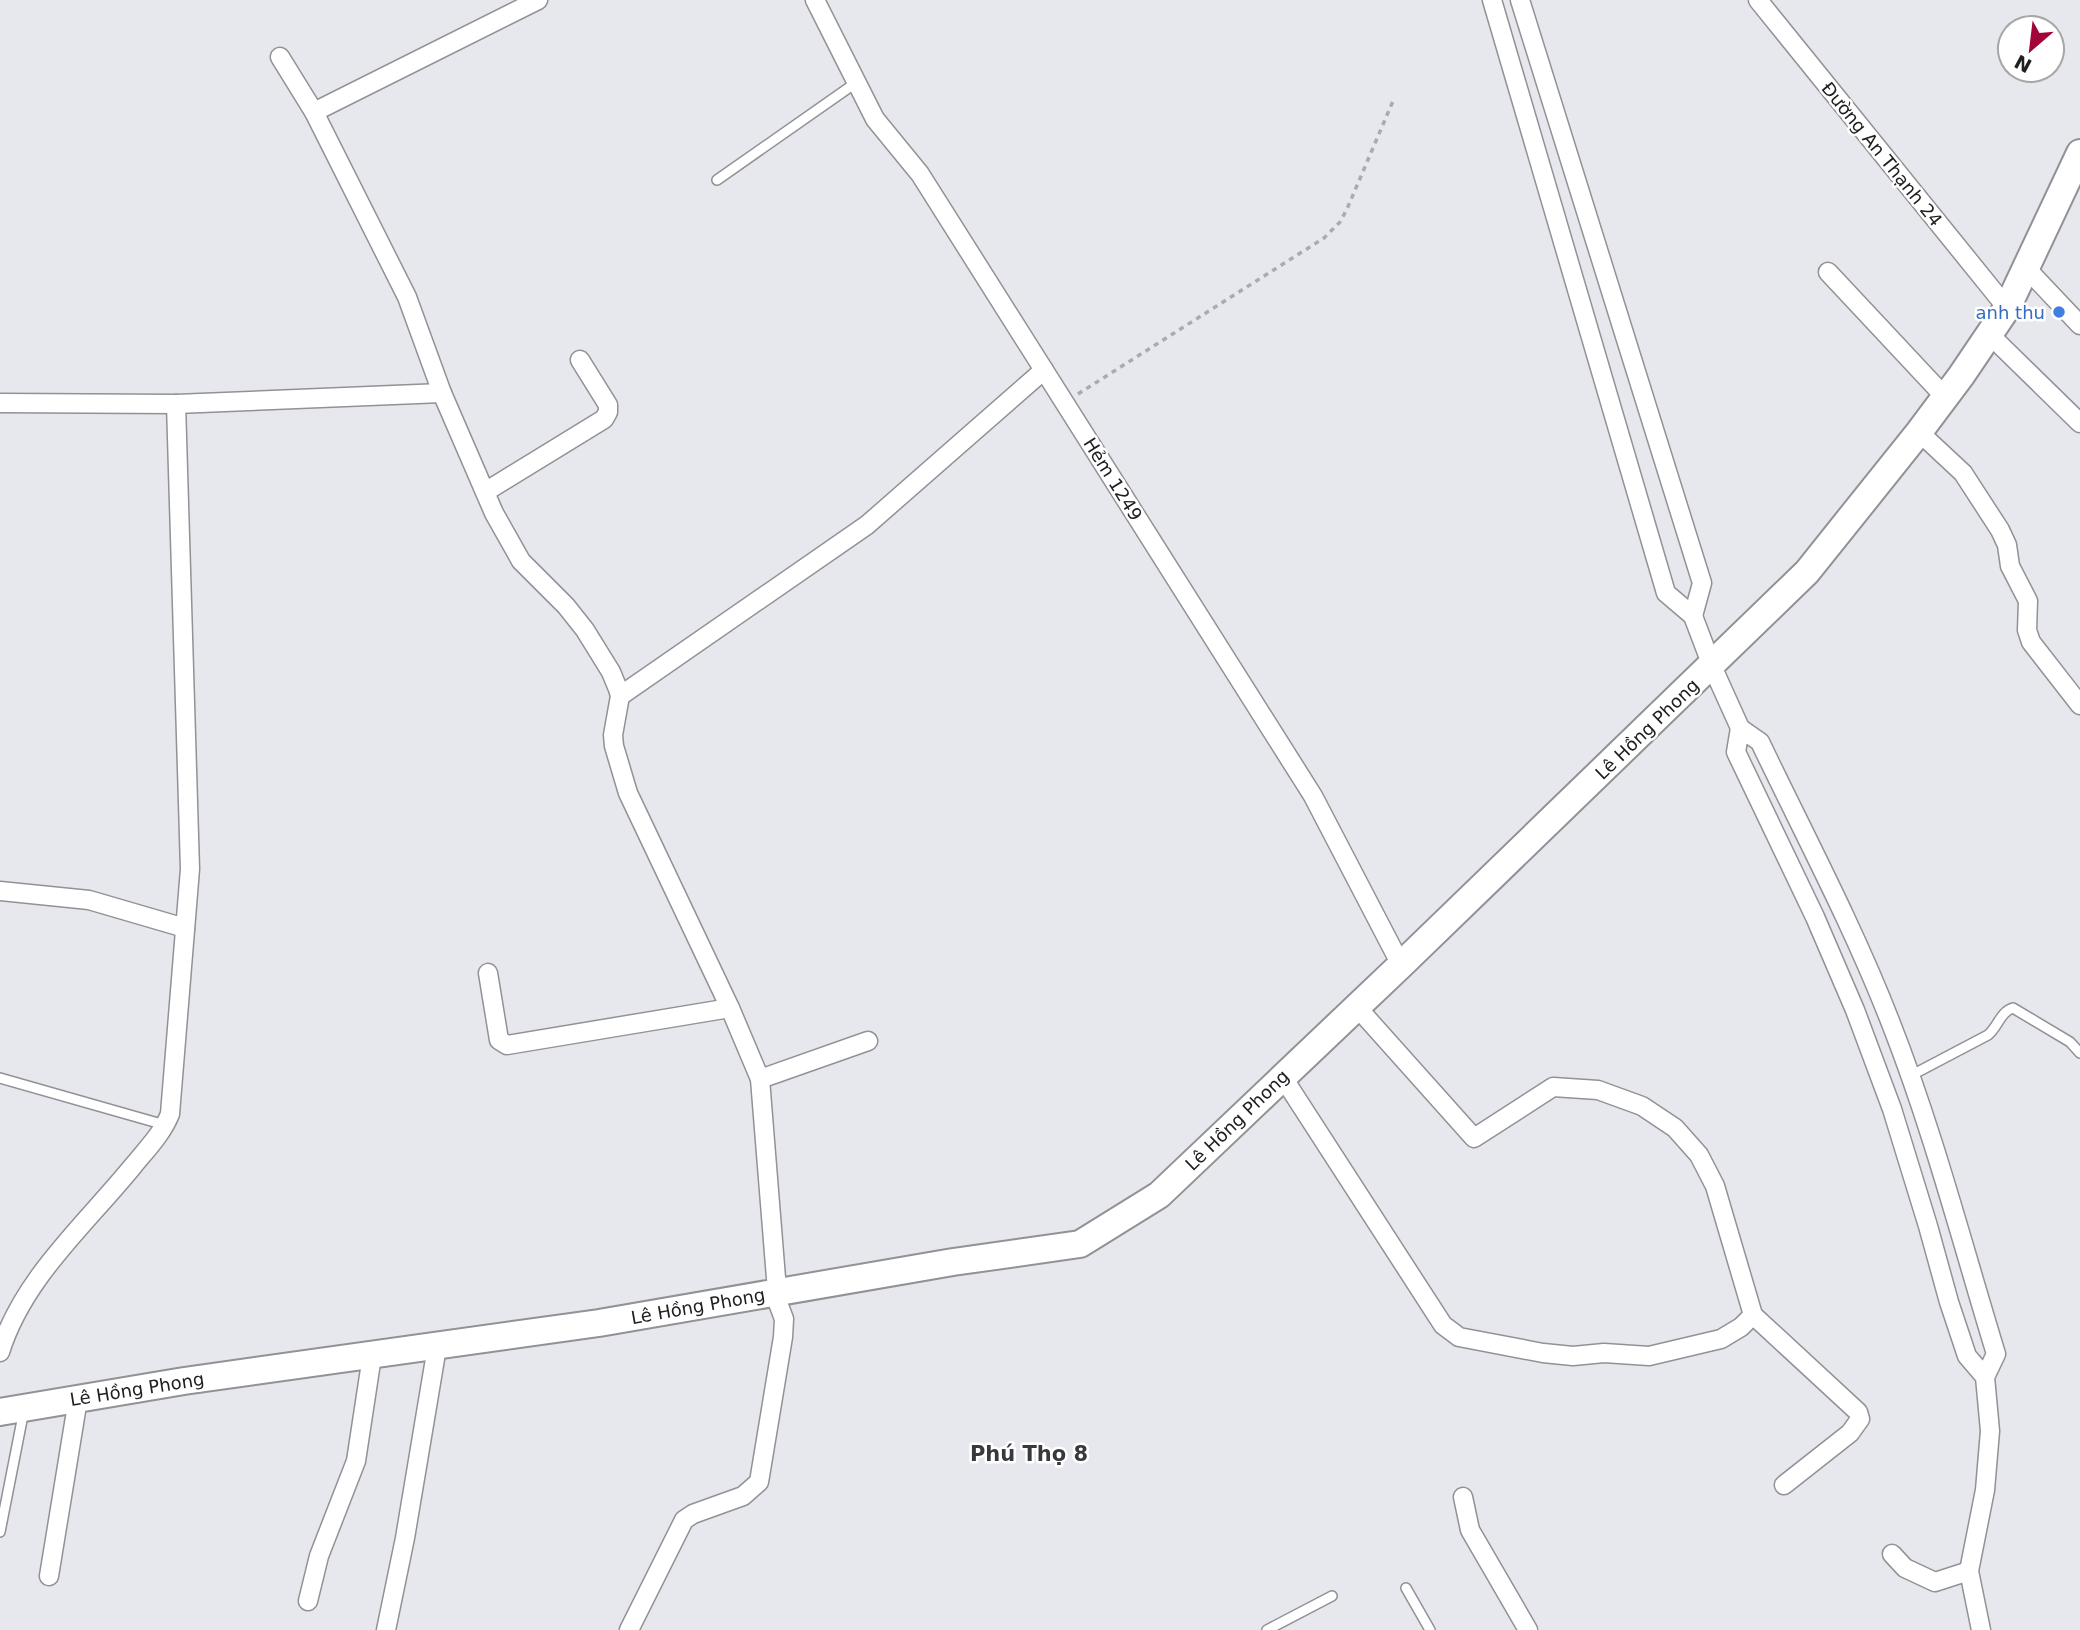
<svg xmlns="http://www.w3.org/2000/svg" width="2080" height="1630" viewBox="0 0 2080 1630" font-family="'DejaVu Sans',sans-serif">
  <style>
    .lines { fill: none; stroke-linecap: round; stroke-linejoin: round }
    .lane-casing { stroke: #919196; stroke-width: 12 }
    .street-casing { stroke: #919196; stroke-width: 21 }
    .secondary-casing { stroke: #919196; stroke-width: 30 }
    .path { stroke: #aaaaaf; stroke-width: 3.5; stroke-dasharray: 5 5; stroke-linecap: butt }
    .lane { stroke: #fff; stroke-width: 9 }
    .street { stroke: #fff; stroke-width: 18 }
    .secondary { stroke: #fff; stroke-width: 26 }
    .shop-dot { fill: #3f7fe0; stroke: #fff; stroke-width: 2.5 }
    .labels { text-anchor: middle; dominant-baseline: central; stroke-width: 5; stroke-linejoin: round; paint-order: stroke }
    .street-label { font-size: 18px; fill: #202022; stroke: #fff }
    .shop-label { font-size: 18px; fill: #366cbe; stroke: #fff; text-anchor: end }
    .quarter-label { font-size: 21px; font-weight: bold; fill: #39393d; stroke: #fff }
  </style>
  <rect width="100%" height="100%" fill="#e7e8ee"/>
  <g class="lines">
    <defs>
      <g id="lane">
        <path d="M717,180L857,82"/>
        <path d="M1910,1076L1988,1035C1998,1027 2000,1012 2013,1008L2070,1042L2080,1053"/>
        <path d="M0,1078L165,1125"/>
        <path d="M0,1532L24,1410"/>
        <path d="M1406,1588L1430,1630"/>
        <path d="M1267,1630L1332,1596"/>
      </g>
      <g id="street">
        <path d="M815,0L875,119L920,174L1313,796L1401,965"/>
        <path d="M1492,0L1666,593L1693,616L1712,666L1740,728"/>
        <path d="M1520,0L1702,583L1693,616"/>
        <path d="M1758,0L2007,308"/>
        <path d="M280,57L314,112L407,297L442,393L494,513L521,561L566,606L585,630L611,672L618,689L620,696L613,735L614,746L628,793L730,1008L760,1079L778,1303L784,1319L783,1337L759,1482L743,1496L693,1514L684,1520L629,1630"/>
        <path d="M314,112L538,0"/>
        <path d="M2026,268L2080,325"/>
        <path d="M1828,272L1945,397"/>
        <path d="M1989,334L2080,423"/>
        <path d="M0,403L176,404L442,393"/>
        <path d="M1919,432L1963,473L2000,530L2007,545L2010,566L2028,601L2027,630L2031,642L2080,705"/>
        <path d="M485,492L604,419L608,412V405L580,360"/>
        <path d="M620,696L867,525L1044,370"/>
        <path d="M0,891L89,900L185,928"/>
        <path d="M488,973L499,1040L507,1045L730,1008"/>
        <path d="M1356,1006L1474,1138L1553,1087L1598,1090L1642,1106L1675,1128L1699,1155L1715,1186L1753,1315"/>
        <path d="M1282,1076L1443,1325L1459,1337L1543,1353L1573,1356L1604,1353L1649,1356L1721,1339L1741,1327L1753,1315L1858,1412L1860,1419L1850,1433L1784,1485"/>
        <path d="M760,1079L868,1041"/>
        <path d="M0,1352C23,1278 85,1225 133,1166C146,1150 162,1134 170,1114L190,869L176,404"/>
        <path d="M1463,1497L1470,1530L1528,1630"/>
        <path d="M1892,1554L1905,1568L1935,1582L1969,1571"/>
        <path d="M49,1576L78,1399"/>
        <path d="M308,1601L319,1556L356,1461L372,1356"/>
        <path d="M386,1630L405,1538L437,1347"/>
        <path d="M1981,1630L1969,1571L1985,1490L1990,1431L1985,1377L1996,1354C1962,1243 1933,1130 1890,1021C1853,926 1804,834 1760,742L1740,728L1736,752L1815,917L1855,1010L1892,1109L1928,1226L1949,1302L1967,1356L1985,1377"/>
      </g>
      <path id="secondary" d="M0,1412L184,1381L599,1323L953,1262L1080,1244L1159,1195L1401,965L1807,572L1919,432L1961,376L2007,308L2080,153"/>
    </defs>
    <use href="#lane" class="lane-casing"/>
    <use href="#street" class="street-casing"/>
    <use href="#secondary" class="secondary-casing"/>
    <path class="path" d="M1078,394L1324,238L1340,222L1347,209L1393,101"/>
    <use href="#lane" class="lane"/>
    <use href="#street" class="street"/>
    <use href="#secondary" class="secondary"/>
  </g>
  <circle class="shop-dot" cx="2059" cy="312" r="7"/>
  <g class="labels">
    <g class="street-label">
      <text transform="translate(1882 154) rotate(51)">Đường An Thạnh 24</text>
      <text transform="translate(1113 479) rotate(58)">Hẻm 1249</text>
      <text transform="translate(1647 729) rotate(-44)">Lê Hồng Phong</text>
      <text transform="translate(1237 1120) rotate(-44)">Lê Hồng Phong</text>
      <text transform="translate(698 1306) rotate(-10)">Lê Hồng Phong</text>
      <text transform="translate(137 1389) rotate(-9)">Lê Hồng Phong</text>
    </g>
    <g class="shop-label">
      <text x="2045" y="312">anh thu</text>
    </g>
    <g class="quarter-label">
      <text x="1029" y="1454">Phú Thọ 8</text>
    </g>
  </g>
  <g transform="translate(2031 49) rotate(208)"><circle r="33" fill="#ffffff" stroke="#a6a6a7" stroke-width="2"/>
  <path d="M0-5L12 26L0 18L-12 26Z" fill="#a2043a"/>
  <text y="-10" font-size="19" font-weight="bold" text-anchor="middle" fill="#202022">N</text>
  </g>
</svg>
